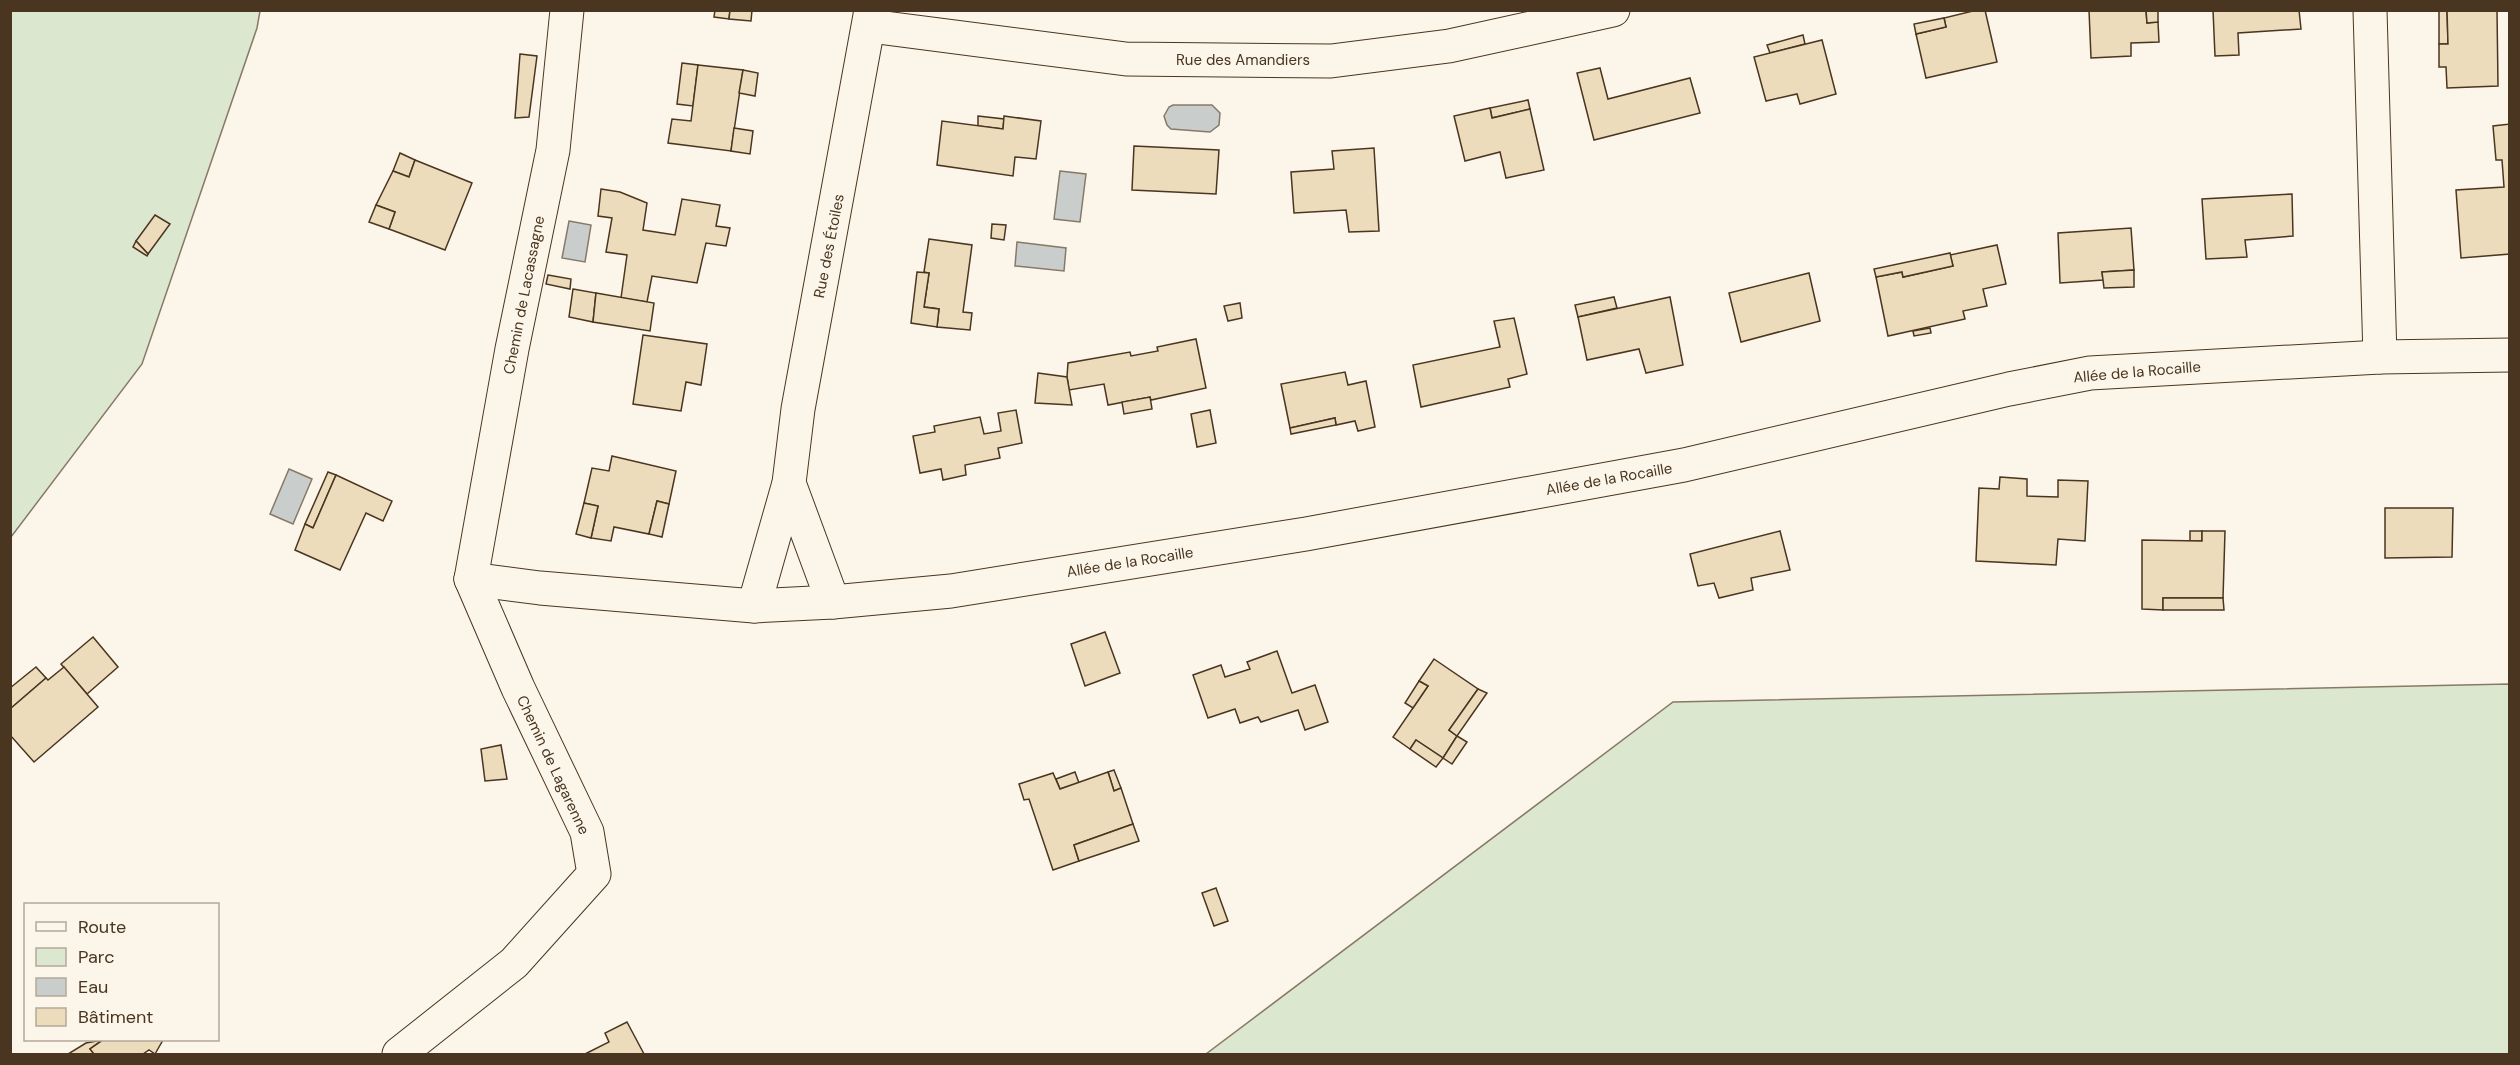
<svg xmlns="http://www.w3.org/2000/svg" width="2520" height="1065" viewBox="0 0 2520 1065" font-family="'DM Sans',sans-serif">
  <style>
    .green { fill: #dce7d0; stroke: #887966; stroke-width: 1.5 }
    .water { fill: #c9cecd; stroke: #887966; stroke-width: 1.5 }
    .building { fill: #ecdcbc; stroke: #4a3520; stroke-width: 1.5 }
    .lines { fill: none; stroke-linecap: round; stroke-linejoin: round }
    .street-casing { stroke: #4a3520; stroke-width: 35 }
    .street { stroke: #fbf6e9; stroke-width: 33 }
    .labels { text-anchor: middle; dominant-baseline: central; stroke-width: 4.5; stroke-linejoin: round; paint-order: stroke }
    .street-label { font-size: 15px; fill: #4a3520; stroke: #fbf6e9 }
  </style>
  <rect width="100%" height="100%" fill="#fbf6e9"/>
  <g class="green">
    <path d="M11,11H260L257,28L142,364L11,537Z"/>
    <path d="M2509,684V1054H1206L1673,702Z"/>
  </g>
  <g class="water">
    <path d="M1173,105H1212L1220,113L1219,125L1210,132L1171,129L1167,125L1164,116L1169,107Z"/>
    <path d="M1060,171L1086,174L1080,222L1054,219Z"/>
    <path d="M569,221L591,225L585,262L562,258Z"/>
    <path d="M1017,242L1066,248L1064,271L1015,266Z"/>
    <path d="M289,469L312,479L293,524L270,514Z"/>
  </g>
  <g class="building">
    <path d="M715,10H730L729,19L714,17Z"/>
    <path d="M730,10H752L751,21L729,19Z"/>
    <path d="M1977,10H1985L1997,62L1926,78L1916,34L1946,27L1944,18Z"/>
    <path d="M2089,10H2146L2147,23L2158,22L2159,42L2131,43V56L2091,58Z"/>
    <path d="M2146,10H2158V22L2147,23Z"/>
    <path d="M2213,10H2299L2301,29L2238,33L2239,55L2215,56Z"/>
    <path d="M2439,10H2447L2448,44H2439Z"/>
    <path d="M2447,10H2497L2498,86L2447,88L2446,67H2439V44H2448Z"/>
    <path d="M1944,18L1946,27L1916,34L1914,24Z"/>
    <path d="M1803,35L1805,44L1770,53L1767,45Z"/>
    <path d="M1822,40L1836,94L1800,104L1797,94L1766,101L1754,57Z"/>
    <path d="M520,54L537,56L529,117L515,118Z"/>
    <path d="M682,63L698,65L693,106L677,104Z"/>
    <path d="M698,65L743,70L731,151L668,143L672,119L691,121Z"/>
    <path d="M1600,68L1608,99L1690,78L1700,113L1594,140L1577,73Z"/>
    <path d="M743,70L758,73L755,96L739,93Z"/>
    <path d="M1528,100L1530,109L1492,118L1490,108Z"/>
    <path d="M1490,108L1492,118L1530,109L1544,170L1506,178L1500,152L1465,161L1454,116Z"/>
    <path d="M978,116L1004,119L1003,129L978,126Z"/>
    <path d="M1004,116L1041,121L1036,159L1015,157L1013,176L937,165L942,121L1003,129Z"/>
    <path d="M2510,124V254L2461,258L2456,190L2504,187L2502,160H2496L2493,126Z"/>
    <path d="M734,128L753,131L750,154L731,151Z"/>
    <path d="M1134,146L1219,150L1216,194L1132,190Z"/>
    <path d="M1374,148L1379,231L1349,232L1346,210L1294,213L1291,172L1334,169L1332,151Z"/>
    <path d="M400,153L415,160L409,177L393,171Z"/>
    <path d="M415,160L472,183L445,250L389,229L395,212L376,205L393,171L409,177Z"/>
    <path d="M601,189L620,192L647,203L643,230L675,235L682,199L720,205L716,226L730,228L726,246L706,243L697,283L652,276L647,302L621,298L627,255L606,252L612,218L598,216Z"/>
    <path d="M2292,194L2293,236L2245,240L2247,257L2206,259L2202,199Z"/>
    <path d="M376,205L395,212L389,229L369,222Z"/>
    <path d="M155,215L170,224L148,254L136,241Z"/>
    <path d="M992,224L1006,225L1004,240L991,238Z"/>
    <path d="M2131,228L2134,270L2102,272L2103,280L2060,283L2058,233Z"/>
    <path d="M929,239L972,245L963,312L972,313L970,330L937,327L939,309L924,307L929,273L924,272Z"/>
    <path d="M136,241L148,254L147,256L133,247Z"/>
    <path d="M1997,245L2006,284L1983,289L1987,306L1963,311L1965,319L1888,336L1876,277L1902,272L1903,277L1953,266L1950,255Z"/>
    <path d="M1950,253L1953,266L1903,277L1902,272L1876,277L1874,269Z"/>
    <path d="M2134,270V287L2104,288L2102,272Z"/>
    <path d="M917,272L929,273L924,307L939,309L937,327L911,323Z"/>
    <path d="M1809,273L1820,321L1741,342L1729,293Z"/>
    <path d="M548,275L571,279L570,289L546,284Z"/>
    <path d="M573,289L596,293L593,322L569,317Z"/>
    <path d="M596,293L654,303L650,331L593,322Z"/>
    <path d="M1614,297L1617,308L1578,317L1575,305Z"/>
    <path d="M1670,297L1683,365L1646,373L1639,349L1587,360L1578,317Z"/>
    <path d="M1240,303L1242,318L1228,321L1224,306Z"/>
    <path d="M1514,318L1527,374L1508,379L1510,387L1421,407L1413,365L1500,347L1494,321Z"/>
    <path d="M1930,328L1931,333L1914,336L1913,331Z"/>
    <path d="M643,335L707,344L701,385L686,382L681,411L633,404Z"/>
    <path d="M1196,339L1206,388L1151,400L1150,397L1108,405L1104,384L1069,390L1067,377L1068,363L1130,352L1131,356L1158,351L1157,347Z"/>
    <path d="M1345,372L1348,385L1366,381L1375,427L1358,431L1355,421L1336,425L1335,418L1290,428L1281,384Z"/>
    <path d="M1038,373L1067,377L1072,405L1035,403Z"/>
    <path d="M1150,397L1152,409L1124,414L1122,402Z"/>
    <path d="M1016,410L1022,443L998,448L1000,458L965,465L966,475L943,480L941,469L920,473L913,436L935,432L934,426L980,417L984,434L1001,431L998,413Z"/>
    <path d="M1210,410L1216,443L1197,447L1191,414Z"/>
    <path d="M1335,418L1336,425L1291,434L1290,428Z"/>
    <path d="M612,456L676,471L669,504L657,501L649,534L614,527L611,541L591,538L598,506L584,503L592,468L609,471Z"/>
    <path d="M328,472L336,475L313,528L305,524Z"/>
    <path d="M336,475L392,501L383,521L366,513L340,570L295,550L305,524L313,528Z"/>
    <path d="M2000,477L2027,479V496L2058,497V480L2088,481L2085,541L2058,539L2056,565L1976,561L1979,488L1999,489Z"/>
    <path d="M657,501L669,504L662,537L649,534Z"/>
    <path d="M584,503L598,506L591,538L576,534Z"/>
    <path d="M2385,508H2453L2452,557L2385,558Z"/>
    <path d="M1780,531L1790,570L1751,578L1753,590L1719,598L1714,583L1698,586L1690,554Z"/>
    <rect x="2190" y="531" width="12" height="10"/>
    <path d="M2202,531H2225L2223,598H2163V610L2142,609V540L2202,541Z"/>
    <path d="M2163,598H2223L2224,610H2163Z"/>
    <path d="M1105,632L1120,673L1085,686L1071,644Z"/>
    <path d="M93,637L118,667L87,694L61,664Z"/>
    <path d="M1277,651L1292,693L1315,685L1328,722L1305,730L1298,710L1261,722L1258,717L1240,723L1235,709L1208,718L1193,675L1221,665L1225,677L1250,669L1247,662Z"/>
    <path d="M1434,659L1478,689L1449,730L1457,736L1443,758L1416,740L1410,749L1393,737L1428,686L1419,681Z"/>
    <path d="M36,667L46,678L10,709V688Z"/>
    <path d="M64,667L98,707L34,762L10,735V709L46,678L48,680Z"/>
    <path d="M1419,681L1428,686L1413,708L1405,703Z"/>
    <path d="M1478,689L1487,693L1457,736L1449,730Z"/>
    <path d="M1457,736L1467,742L1452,764L1443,758Z"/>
    <path d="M1416,740L1443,758L1436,767L1410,749Z"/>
    <path d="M501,745L507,779L485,781L481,749Z"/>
    <path d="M1114,770L1121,788L1114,791L1108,772Z"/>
    <path d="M1075,772L1079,783L1060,789L1056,779Z"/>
    <path d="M1108,772L1114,791L1121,788L1133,824L1074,845L1079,861L1053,870L1029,799L1024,800L1019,784L1053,773L1060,789Z"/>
    <path d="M1133,824L1139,841L1079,861L1074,845Z"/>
    <path d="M1216,888L1228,921L1214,926L1202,893Z"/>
    <path d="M627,1022L644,1054H585L609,1042L605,1033Z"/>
    <path d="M102,1040L90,1049L94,1054H68L86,1043Z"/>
    <path d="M103,1040H163L155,1054L149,1050L143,1054H94L90,1049Z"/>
  </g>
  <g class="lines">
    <defs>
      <g id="street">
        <path d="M2370,10L2380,357"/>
        <path d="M870,26L1126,59L1331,61L1449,46L1613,10"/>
        <path d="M789,483L833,602"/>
        <path d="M471,579L540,588L754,606L833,602L951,591L1306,534L1684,465L2009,389L2090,373L2380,357L2510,355"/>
        <path d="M471,579L512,349L553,150L567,10"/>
        <path d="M754,606L789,483L798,409L871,10"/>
        <path d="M399,1054L514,963L594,874L587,832L518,688L471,579"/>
      </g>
    </defs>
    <use href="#street" class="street-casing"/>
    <use href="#street" class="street"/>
  </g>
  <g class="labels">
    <g class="street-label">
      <text x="1243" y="60">Rue des Amandiers</text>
      <text transform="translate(829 246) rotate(-79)">Rue des Étoiles</text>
      <text transform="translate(524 295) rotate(-79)">Chemin de Lacassagne</text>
      <text transform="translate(2137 372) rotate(-5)">Allée de la Rocaille</text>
      <text transform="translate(1609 479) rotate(-10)">Allée de la Rocaille</text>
      <text transform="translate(1130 562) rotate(-9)">Allée de la Rocaille</text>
      <text transform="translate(553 765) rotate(65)">Chemin de Lagarenne</text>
    </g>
  </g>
  <rect width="2520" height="1065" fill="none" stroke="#4a3520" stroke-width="24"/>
  <rect x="24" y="903" width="195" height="138" fill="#fbf6e9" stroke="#b4a999" stroke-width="1.5"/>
  <rect x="36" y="922" width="30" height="9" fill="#fbf6e9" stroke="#b4a999" stroke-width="1.5"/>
  <text x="78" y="933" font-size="18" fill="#4a3520">Route</text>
  <rect x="36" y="948" width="30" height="18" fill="#dce7d0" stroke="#b4a999" stroke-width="1.5"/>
  <text x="78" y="963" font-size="18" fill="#4a3520">Parc</text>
  <rect x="36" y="978" width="30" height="18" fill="#c9cecd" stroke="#b4a999" stroke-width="1.5"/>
  <text x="78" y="993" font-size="18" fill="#4a3520">Eau</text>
  <rect x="36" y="1008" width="30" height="18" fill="#ecdcbc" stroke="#b4a999" stroke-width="1.5"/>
  <text x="78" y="1023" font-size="18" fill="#4a3520">Bâtiment</text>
</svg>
